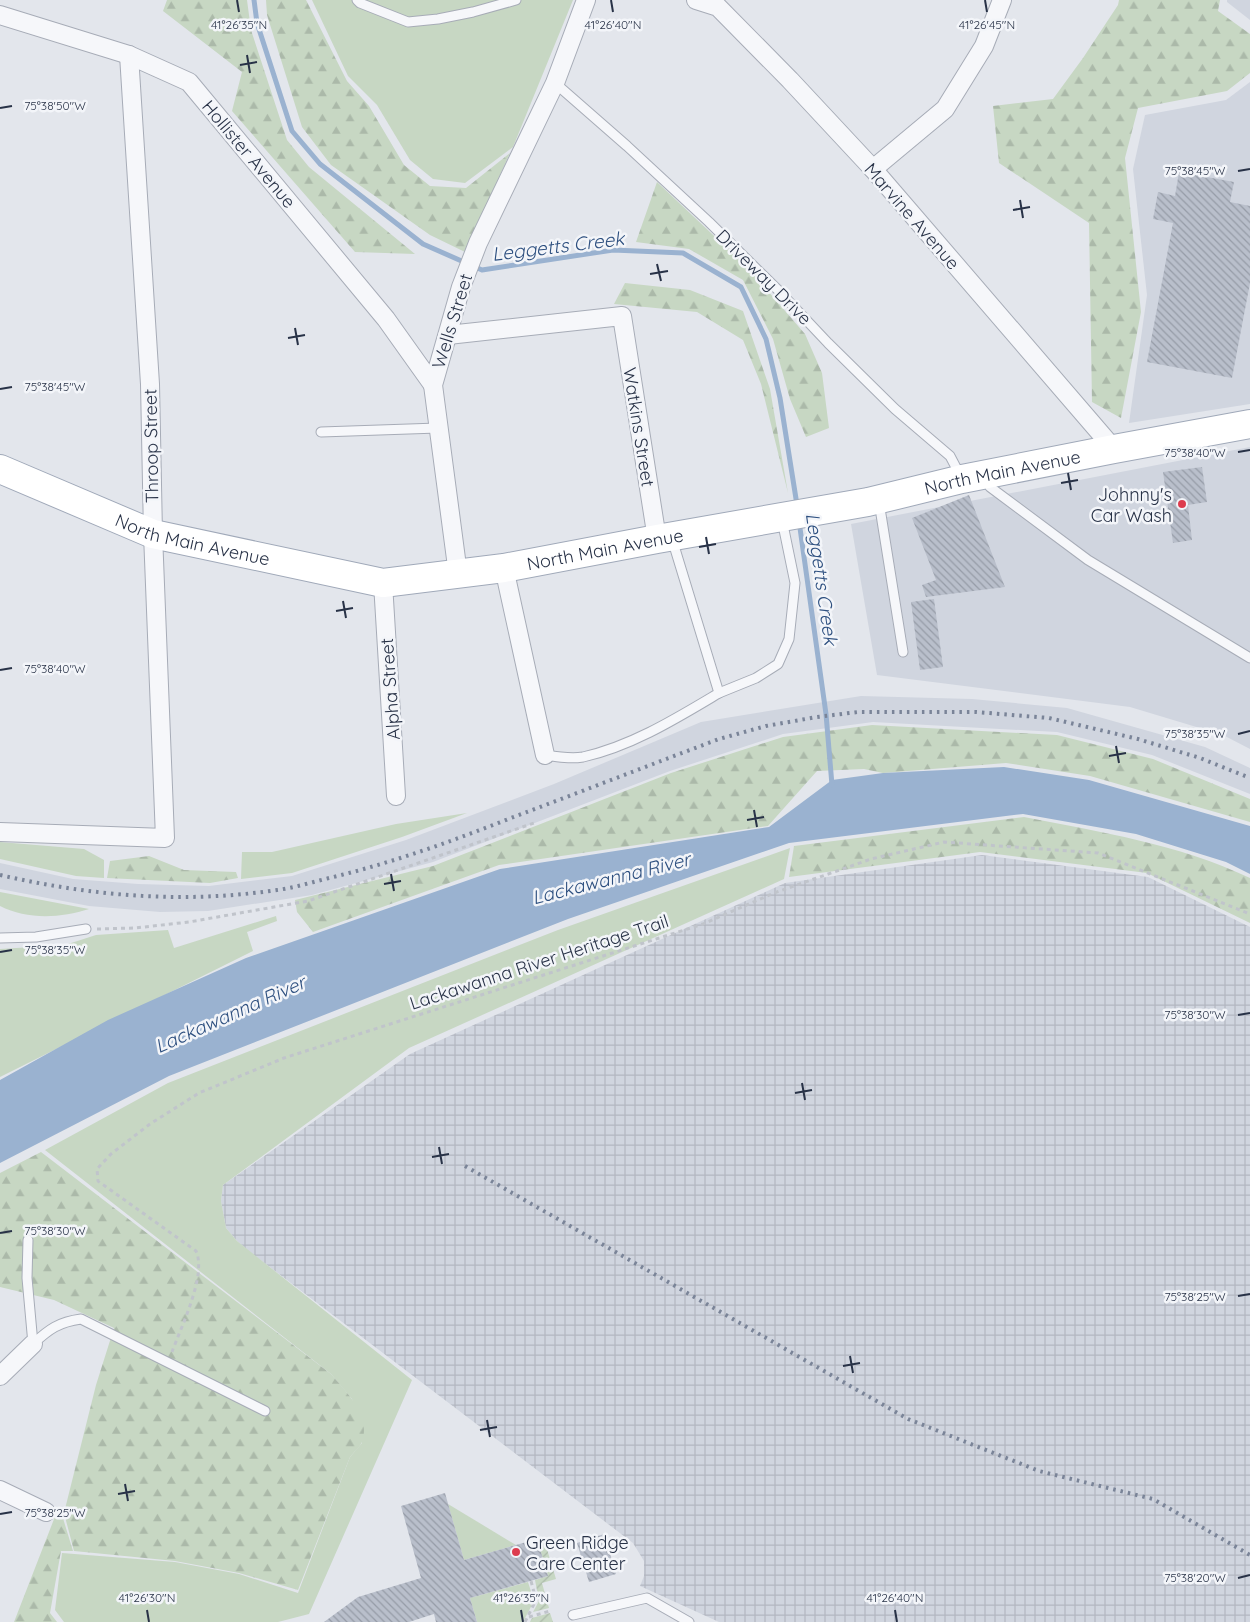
<svg xmlns="http://www.w3.org/2000/svg" width="1250" height="1622" viewBox="0 0 1250 1622" font-family="Quicksand,sans-serif">
  <style>
    .built { fill: #d0d5df }
    .industrial { fill: url(#industrial-grid) }
    .grass { fill: #c7d7c3 }
    .forest { fill: url(#forest-firs) }
    .garden { fill: url(#garden-furrows) }
    .water { fill: #9ab2d0 }
    .lines { fill: none; stroke-linecap: round; stroke-linejoin: round }
    .stream { stroke: #9ab2d0; stroke-width: 5 }
    .building { fill: url(#building-back-hatch) }
    .lane-casing { stroke: #a7acb7; stroke-width: 11 }
    .street-casing { stroke: #a7acb7; stroke-width: 20 }
    .primary-casing { stroke: #a0a9b9; stroke-width: 30 }
    .path { stroke: #c0c4cb; stroke-width: 3; stroke-dasharray: 4 4; stroke-linecap: butt }
    .lane { stroke: #f6f7fa; stroke-width: 9 }
    .street { stroke: #f6f7fa; stroke-width: 18 }
    .primary { stroke: #fff; stroke-width: 28 }
    .rail { stroke: #7a8498; stroke-width: 4; stroke-dasharray: 2.5 5; stroke-linecap: butt }
    .ticks { fill: none; stroke: #283247; stroke-width: 2 }
    .poi-dot { fill: #dd3c4e; stroke: #f3f5f9; stroke-width: 2 }
    .labels { text-anchor: middle; dominant-baseline: central; stroke-width: 5; stroke-linejoin: round; paint-order: stroke }
    .street-label { font-size: 18px; fill: #283247; stroke: #f3f5f9 }
    .poi-label { font-size: 18px; fill: #283247; stroke: #f3f5f9; text-anchor: end }
    .water-label { font-size: 19px; font-style: italic; fill: #2d4f7f; stroke: #f3f5f9 }
    .ticks-label { font-size: 12px; text-anchor: middle; fill: #283247; stroke: #f3f5f9; stroke-width: 5; stroke-linejoin: round; paint-order: stroke }
  </style>
  <defs>
    <pattern id="industrial-grid" width="8" height="8" patternUnits="userSpaceOnUse" patternTransform="scale(1.25)"><rect width="8" height="8" fill="#d0d5df"/><path d="M0 4h8M4 0v8" fill="none" stroke="#b3b7c1"/></pattern>
    <pattern id="forest-firs" width="22" height="20" patternUnits="userSpaceOnUse" patternTransform="scale(1.25)"><rect width="22" height="20" fill="#c7d7c3"/><path d="M5 1l3.5 6h-7zM16 11l3.5 6h-7z" fill="#abb9a9"/></pattern>
    <pattern id="garden-furrows" width="10" height="10" patternUnits="userSpaceOnUse" patternTransform="scale(1.25)"><rect width="10" height="10" fill="#c7d7c3"/><path d="M-1 1l2-2M0 10L10 0M9 11l2-2" fill="none" stroke="#abb9a9"/></pattern>
    <pattern id="building-back-hatch" width="6" height="6" patternUnits="userSpaceOnUse" patternTransform="scale(1.25)"><rect width="6" height="6" fill="#b9bfcb"/><path d="M-1 5l2 2M0 0l6 6M5-1l2 2" fill="none" stroke="#969ca7"/></pattern>
  </defs>
  <rect width="100%" height="100%" fill="#e3e6ec"/>
  <g class="built">
    <path d="M1227,0H1250V20L1227,2Z"/>
    <path d="M1250,82V404L1129,423L1147,295L1133,169L1145,115L1226,100Z"/>
    <path d="M1250,447V749L1223,735L1130,707L877,675L851,524Z"/>
    <path d="M861,696L972,699L1067,708L1205,747L1250,768V794L1152,755L1057,732L873,722L783,734L670,771L433,862L312,895L208,911L160,912L89,906L0,889V863L73,879L138,884L209,886L292,876L406,840L554,784L701,722Z"/>
  </g>
  <path class="industrial" d="M982,855L1148,877L1250,927V1622H719L640,1586L644,1576V1561L633,1543L250,1252L237,1241L226,1228L221,1201L223,1185L410,1054L785,883Z"/>
  <g class="grass">
    <path d="M312,0H573L513,147L465,183L433,179L410,160L377,105L348,76Z"/>
    <path d="M467,813L402,837L292,873L241,879L242,852H272L396,824Z"/>
    <path d="M0,842L84,849L104,860V878L76,876L0,859Z"/>
    <path d="M790,848L784,879L409,1048L223,1185L221,1201L226,1228L237,1241L412,1380L309,1614L278,1622H64L55,1610L62,1553L175,1562L239,1574L298,1593L350,1457L362,1443L352,1399L331,1374L45,1150L168,1083L558,930Z"/>
    <path d="M0,892L89,909C61,918 27,920 0,906Z"/>
    <path d="M276,916L277,921L247,932L253,951L0,1077V949L65,945L96,935L168,930L174,948Z"/>
    <path d="M448,1504L516,1545L464,1560Z"/>
    <path d="M528,1582L534,1601L523,1622H477L470,1598Z"/>
  </g>
  <g class="forest">
    <path d="M167,0H247L251,30L287,140L309,167L415,254L355,252L232,111L242,72L163,11Z"/>
    <path d="M266,0H306L347,81L369,106L404,165L430,186L466,188L510,153L465,252L430,235L331,165L302,127L267,15Z"/>
    <path d="M1119,0H1220L1218,11L1250,34V73L1227,91L1138,108L1125,158L1141,312L1121,418L1092,402L1089,223L999,163L993,106L1053,99L1083,58L1118,5Z"/>
    <path d="M657,182L747,267L805,334L822,373L829,428L806,437L790,399L773,339L743,280L689,249L636,242Z"/>
    <path d="M625,283L690,290L743,311L770,389L788,493L761,384L743,340L697,312L614,304Z"/>
    <path d="M872,725L1057,735L1153,759L1250,799V822L1090,776L1006,763L883,773L864,769L817,771L768,826L499,865L313,932L297,912L295,900L433,866L671,773L783,737Z"/>
    <path d="M1024,817C1100,832 1179,844 1250,878V923L1147,873L980,852L789,877L794,846Z"/>
    <path d="M149,856L184,870L236,872L238,878L210,883L107,878L110,861Z"/>
    <path d="M41,1152L331,1374C347,1393 371,1415 362,1442C360,1447 353,1453 350,1457L298,1590L239,1573L175,1561L74,1551L64,1513L96,1385L114,1328L54,1300L0,1287V1173Z"/>
    <path d="M56,1514L62,1515L73,1551H61L50,1613L57,1622H14Z"/>
  </g>
  <g class="garden">
    <path d="M537,1539L543,1541L546,1546L556,1579L542,1583L549,1608L533,1612L539,1601L535,1580L548,1576Z"/>
    <path d="M550,1613L553,1622H530L532,1618Z"/>
  </g>
  <path class="water" d="M1004,767L1089,780L1250,826V874L1226,862L1136,834L1023,814L789,843L568,919L169,1076L0,1163V1080L108,1020L246,958L500,869L769,827L832,780L883,773Z"/>
  <g class="lines">
    <g class="stream">
      <path d="M254,0L257,23L292,131L320,164L423,244L482,270L613,250L683,253L741,287L766,339L780,398L797,505"/>
      <path d="M799,521L826,714L832,785"/>
    </g>
  </g>
  <g class="building">
    <path d="M1179,172L1234,182L1230,202L1250,206V283L1232,378L1147,362L1173,223L1153,219L1158,192L1175,196Z"/>
    <path d="M1202,467L1207,502L1188,505L1192,540L1173,543L1163,472Z"/>
    <path d="M969,495L1005,587L926,597L922,585L936,580L912,518Z"/>
    <path d="M934,599L943,667L920,670L911,602Z"/>
    <path d="M445,1493L464,1560L537,1539L548,1576L470,1598L477,1622H436L434,1614L409,1622H324L358,1597L421,1578L401,1506Z"/>
    <path d="M604,1534L616,1574L589,1582L577,1543Z"/>
  </g>
  <g class="lines">
    <defs>
      <g id="lane">
        <path d="M357,0L360,3L408,22L438,19L473,12L516,0"/>
        <path d="M555,83L627,146L709,222L778,290L828,343L895,409L950,456L960,475"/>
        <path d="M321,432L438,428"/>
        <path d="M986,477L990,487L1088,560L1250,658"/>
        <path d="M879,502L903,652"/>
        <path d="M719,693L756,678L778,664L789,639L795,583L782,520"/>
        <path d="M545,755C558,757 570,759 583,757C632,746 677,718 719,693L672,539"/>
        <path d="M0,938L36,937L86,929"/>
        <path d="M28,1240L27,1278L33,1344"/>
        <path d="M33,1344C49,1329 59,1322 81,1319L265,1411"/>
        <path d="M573,1615L647,1598L689,1622"/>
      </g>
      <g id="street">
        <path d="M696,0L718,7L790,80L873,169L1114,449"/>
        <path d="M0,15L129,55L189,82L386,319L433,385"/>
        <path d="M873,169L945,109L984,46L1002,0"/>
        <path d="M448,335L622,316L657,539"/>
        <path d="M504,568L545,755"/>
        <path d="M458,574L433,385L461,287L478,243L555,83L586,0"/>
        <path d="M383,583L396,796"/>
        <path d="M0,832L165,838L153,534L150,384L129,55"/>
        <path d="M0,1376L33,1344"/>
        <path d="M0,1490L46,1512"/>
      </g>
      <g id="primary">
        <path id="s1" d="M0,469L153,534L383,583L504,568L657,539L868,502L962,479L1114,449L1250,424"/>
      </g>
    </defs>
    <use href="#lane" class="lane-casing"/>
    <use href="#street" class="street-casing"/>
    <use href="#primary" class="primary-casing"/>
    <g class="path">
      <path d="M97,929L135,928L189,922L308,901L537,822"/>
      <path d="M172,1352C181,1327 207,1275 196,1251L98,1181L97,1169L111,1154L150,1124L199,1093L284,1058L703,924L774,893L871,859L944,842L1098,853L1250,914"/>
      <path d="M529,1617L550,1611"/>
      <path d="M525,1622L536,1600L531,1581"/>
    </g>
    <use href="#lane" class="lane"/>
    <use href="#street" class="street"/>
    <use href="#primary" class="primary"/>
    <g class="rail">
      <path d="M0,875C92,896 183,904 277,890C293,888 309,883 325,879C389,864 450,842 511,818C580,792 650,765 719,739L766,726L817,717L858,712H976L1049,718L1138,739L1200,758L1250,778"/>
      <path d="M465,1166L908,1419L1039,1471L1153,1499L1250,1555"/>
    </g>
  </g>
  <path class="ticks" d="M237,0L239,12M611,0L613,12M985,0L987,12M247,55L250,73M240,65L257,62M0,108L12,106M1238,171L1250,169M1020,200L1023,218M1013,210L1030,207M657,264L661,281M650,274L668,271M295,328L298,345M288,338L305,335M0,389L12,387M1238,452L1250,450M1068,473L1071,490M1061,483L1078,480M706,537L709,554M699,547L716,544M343,601L346,618M336,611L353,608M0,670L12,668M1238,734L1250,731M1116,746L1119,763M1109,756L1126,753M754,810L757,827M747,820L764,817M391,874L394,891M384,884L401,881M0,952L12,950M1238,1015L1250,1013M802,1083L805,1100M795,1093L812,1090M439,1147L442,1164M432,1157L449,1154M0,1233L12,1231M1238,1296L1250,1294M850,1356L853,1373M843,1366L860,1363M487,1420L490,1437M480,1430L497,1427M125,1484L128,1501M118,1494L135,1491M0,1514L12,1512M1238,1578L1250,1575M147,1610L149,1622M521,1610L523,1622M895,1610L897,1622"/>
  <g class="poi-dot">
    <circle cx="1182" cy="504" r="5"/>
    <circle cx="516" cy="1552" r="5"/>
  </g>
  <g class="labels">
    <g class="street-label">
      <text transform="translate(249 154) rotate(50)">Hollister Avenue</text>
      <text transform="translate(912 216) rotate(49)">Marvine Avenue</text>
      <text transform="translate(764 277) rotate(45)">Driveway Drive</text>
      <text transform="translate(452 321) rotate(-73)">Wells Street</text>
      <text transform="translate(639 427) rotate(81)">Watkins Street</text>
      <text transform="translate(151 446) rotate(-91)">Throop Street</text>
      <text stroke="none"><textPath href="#s1" startOffset="1031">North Main Avenue</textPath></text>
      <text stroke="none"><textPath href="#s1" startOffset="206">North Main Avenue</textPath></text>
      <text stroke="none"><textPath href="#s1" startOffset="626">North Main Avenue</textPath></text>
      <text transform="translate(390 689) rotate(-94)">Alpha Street</text>
      <text transform="translate(539 962) rotate(-18)">Lackawanna River Heritage Trail</text>
    </g>
    <g class="poi-label">
      <text x="1172" y="494">Johnny's<tspan x="1172" dy="21">Car Wash</tspan></text>
      <text x="526" y="1542" text-anchor="start">Green Ridge<tspan x="526" dy="21">Care Center</tspan></text>
    </g>
    <g class="water-label">
      <text transform="translate(558 246) rotate(-7)">Leggetts Creek</text>
      <text transform="translate(822 579) rotate(82)">Leggetts Creek</text>
      <text transform="translate(611 878) rotate(-14)">Lackawanna River</text>
      <text transform="translate(230 1014) rotate(-24)">Lackawanna River</text>
    </g>
  </g>
  <g class="ticks-label">
    <text x="239" y="29">41°26'35"N</text>
    <text x="613" y="29">41°26'40"N</text>
    <text x="987" y="29">41°26'45"N</text>
    <text x="55" y="110">75°38'50"W</text>
    <text x="1195" y="175">75°38'45"W</text>
    <text x="55" y="391">75°38'45"W</text>
    <text x="1195" y="457">75°38'40"W</text>
    <text x="55" y="673">75°38'40"W</text>
    <text x="1195" y="738">75°38'35"W</text>
    <text x="55" y="954">75°38'35"W</text>
    <text x="1195" y="1019">75°38'30"W</text>
    <text x="55" y="1235">75°38'30"W</text>
    <text x="1195" y="1301">75°38'25"W</text>
    <text x="55" y="1517">75°38'25"W</text>
    <text x="1195" y="1582">75°38'20"W</text>
    <text x="147" y="1602">41°26'30"N</text>
    <text x="521" y="1602">41°26'35"N</text>
    <text x="895" y="1602">41°26'40"N</text>
  </g>
</svg>
